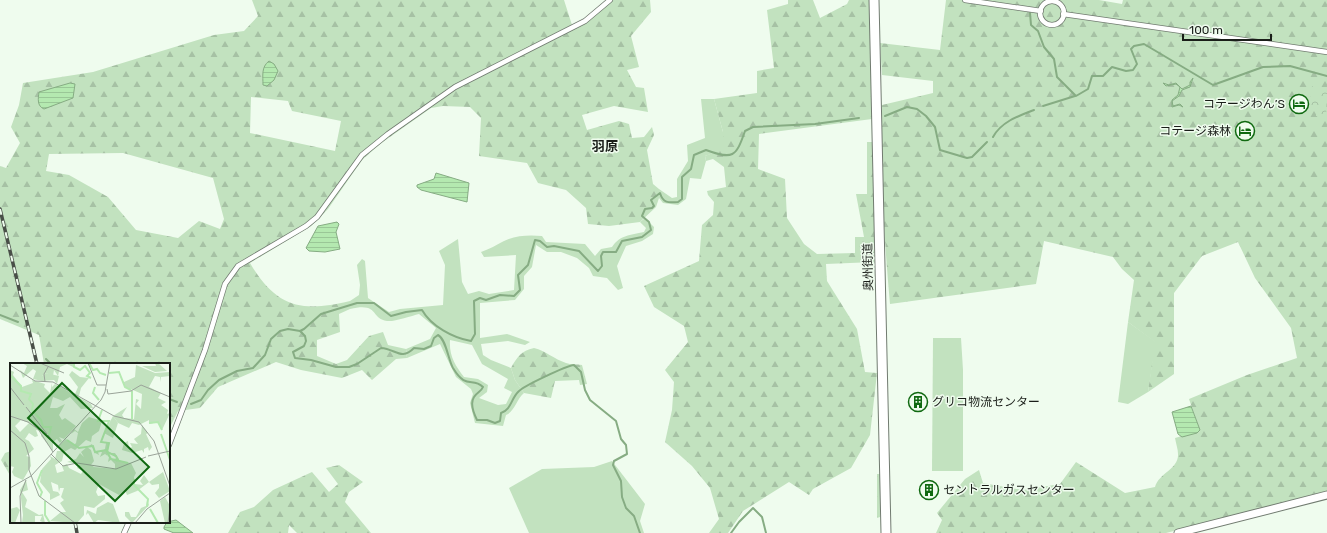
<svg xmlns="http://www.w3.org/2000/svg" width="1327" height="533" viewBox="0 0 1327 533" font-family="Rubik,'Noto Sans JP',sans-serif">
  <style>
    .grass { fill: #c2e2bf; fill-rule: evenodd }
    .forest { fill: url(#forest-firs); fill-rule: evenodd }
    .park { fill: url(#park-crowns) }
    .water { fill: url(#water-rules); stroke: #86ac83 }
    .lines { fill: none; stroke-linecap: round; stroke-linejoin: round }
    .stream { stroke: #86ac83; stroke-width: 2 }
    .street-casing { stroke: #717b70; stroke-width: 6 }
    .secondary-casing { stroke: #717b70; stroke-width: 9 }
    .highway-casing { stroke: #717b70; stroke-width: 11 }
    .street { stroke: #fff; stroke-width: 4.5 }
    .secondary { stroke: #fff; stroke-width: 7 }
    .highway { stroke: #fff; stroke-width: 9 }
    .rail-casing { stroke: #494f48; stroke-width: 3.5 }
    .rail { stroke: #effcee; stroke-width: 2; stroke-dasharray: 6; stroke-linecap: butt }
    .labels { text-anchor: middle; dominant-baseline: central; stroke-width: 3; stroke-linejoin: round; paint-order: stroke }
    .poi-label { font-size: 12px; fill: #1a1e19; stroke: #effcee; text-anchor: end }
    .street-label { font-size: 12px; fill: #1a1e19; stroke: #effcee }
    .neighbourhood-label { font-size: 13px; font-weight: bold; fill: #1a1e19; stroke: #effcee }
    .inset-river { fill: none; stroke: #b4e9b0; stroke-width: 2 }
    .inset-road { fill: none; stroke: #9aa399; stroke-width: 1 }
    .view { fill: #106911; fill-opacity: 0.15; stroke: #106911; stroke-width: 2 }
    .inset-edge { fill: none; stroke: #1a1e19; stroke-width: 2 }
  </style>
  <defs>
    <pattern id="forest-firs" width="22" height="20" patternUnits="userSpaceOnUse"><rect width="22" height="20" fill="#c2e2bf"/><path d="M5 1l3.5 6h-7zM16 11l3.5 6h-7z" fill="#a6c1a4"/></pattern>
    <pattern id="park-crowns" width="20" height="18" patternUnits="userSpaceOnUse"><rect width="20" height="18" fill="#c2e2bf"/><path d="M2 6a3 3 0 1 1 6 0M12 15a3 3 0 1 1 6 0" fill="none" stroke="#a6c1a4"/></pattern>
    <pattern id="water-rules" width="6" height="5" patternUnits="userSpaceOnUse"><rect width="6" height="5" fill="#b4e9b0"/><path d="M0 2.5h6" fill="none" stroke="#9ac797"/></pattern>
  </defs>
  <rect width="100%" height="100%" fill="#effcee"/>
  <g class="grass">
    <path d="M701,99H714L723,132V150L705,156L706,161L701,179L690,178L686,199L678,205L663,203L659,198V189L672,198L677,197V179L688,161L687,145L705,138Z"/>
    <path d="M645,218L654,227L653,234L642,241L626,246L617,266L623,288L618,290L607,278L593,276L589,268L577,258L561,252H547L536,245L532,267L524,276V289L515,300L480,303V338L507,334L530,342L525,345L508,341L481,344L483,355L491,360L511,368L515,380L524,393C516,400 515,411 506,415L503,426L475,423L470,403L473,394L471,389L456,377L440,344L407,358L406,349L430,339L436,328L419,314C411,316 394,322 387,321C370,319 380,302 350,309V301L359,295L360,285L357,265L362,259L365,261L368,298L389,312L400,309L443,305L445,265L439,251L458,239L462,282L468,294L479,291L489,294L514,290L516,255L484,257L481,252C490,249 496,245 504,241C516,235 530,235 542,236L546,242L585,244L595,256L601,249L612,247C620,235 630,235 644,232L646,228L640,222ZM450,340L472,345L482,364L508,379L504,388L512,392L506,404L498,405L479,398L487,392L488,385L478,379L464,377C455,365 449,356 450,340Z"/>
    <path d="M1128,322L1156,342L1148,392L1128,404L1118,402Z"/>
    <path d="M933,338H961L963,370V471H932Z"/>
    <path d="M612,461L645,504L640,521L644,533H529L509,488L542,469L594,467Z"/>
  </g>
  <g class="forest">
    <path d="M252,0H564L572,25L586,22L611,0H650L651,12L631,36L639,67L627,70L636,87L644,88L648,112L614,106L582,115L587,130L619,121L629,124L632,138L644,137L652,127L654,135L647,150L653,184L659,189V198L656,207L640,222L609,226L588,224L586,208L566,190L538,183L527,163L479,156L481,118L470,107L443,106L431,108L380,144L362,160L328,209L311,226L250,263C276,307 301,313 350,301V309L339,314L340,332L317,340V356L336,364L347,360L369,336L383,332L388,345L406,349L407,358L396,359L372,380L362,370L342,378L301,370L276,362L218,387L200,408L178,411L171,425H169V364H44L39,335L0,319V166L6,168L20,143L11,127L19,105L23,83L93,72L214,35L244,31L258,16ZM251,97L288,101L292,111L341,121L335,151L250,133ZM123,153L213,178L224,219L220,229L199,221L178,238L136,230L108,197L69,175L46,171L49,154Z"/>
    <path d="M788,0H813L820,18L847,4L849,0H871L872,119L759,134L758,169L785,179L787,218L804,244L817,254L855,253V237H864L856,194H867V142H874V262L826,264L827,281L857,329L865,372L877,373L870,435L851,468L813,489L809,495L789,482L743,511L728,533H709L719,519L710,488L692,466L665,442L672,410L674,382L665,370L688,342L684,326L654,307L644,286L699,261L702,225L713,215L714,202L708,195L707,191L726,187L724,167L713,159L706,161L705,156L723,149V132L714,99L757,93V71L774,68L767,10L788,4Z"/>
    <path d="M946,0H1099L1122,4L1123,0H1327V491L1166,533H936L942,520L937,513L965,479L979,470L983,483L1023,490L1060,484L1076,462L1125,493L1155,487C1159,473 1179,469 1178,454C1178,449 1176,444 1175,438L1200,431L1189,399L1247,375L1297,358L1291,328L1255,278L1238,242L1202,256L1174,293V374L1148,392L1155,342L1128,322L1134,280L1122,269L1113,257L1044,241L1036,284L890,304C884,238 880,171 882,105L933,93V81L882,75L880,43L940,50Z"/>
    <path d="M534,348C546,351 554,359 566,363C571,365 577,364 582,365L587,384L580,385L579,380L555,381L551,398L524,393L515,380L511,368C517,357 521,351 534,348Z"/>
    <path d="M11,451V477L1,460L5,453Z"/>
    <path d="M339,465L363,482L349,492L345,502L371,533H297L289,525L288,533H228L240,512L254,507L273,490L312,472L329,492L338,484L326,468Z"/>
    <path d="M877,474H880V517L877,518Z"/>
  </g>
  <path class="park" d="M1312,86L1327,92L1326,117L1316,116L1317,107L1310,105Z"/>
  <g class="water">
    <path d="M269,61L274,64L278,71L274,80L267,86L263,85C263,76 261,67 269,61Z"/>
    <path d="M1193,78L1190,87L1182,90L1179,96L1172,101L1173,106L1180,104L1183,107L1179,105L1172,107V100L1178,95L1180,87L1176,84L1166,86L1163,83L1169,85L1176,83L1182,89L1190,85V82Z"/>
    <path d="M70,83L75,84L73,98L44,109C37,106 38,99 39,92Z"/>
    <path d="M436,173L469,183L467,202L421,190L417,187V185L434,179Z"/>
    <path d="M337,222L339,224L336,232L340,249L325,252L309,251L306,248L318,226Z"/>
    <path d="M1191,406L1200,430L1197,433L1182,437L1178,434L1172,412Z"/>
    <path d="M176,520L193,533H174L164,529V527L167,522Z"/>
  </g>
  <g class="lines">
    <g class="stream">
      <path d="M1030,13L1031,25L1038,31L1044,47L1054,59L1057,77L1076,96L1088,89L1092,76H1103L1112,67L1126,71L1133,70L1137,64L1131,49L1134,46L1144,44L1213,85L1263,67L1290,66L1327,76"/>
      <path d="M1043,106L1075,96"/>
      <path d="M885,116L907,107L917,109L926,116L935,127L940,150L967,158L972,157L987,142"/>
      <path d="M993,137C1001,122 1018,116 1034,110"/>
      <path d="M0,315L18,322"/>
      <path d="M300,331L305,336L306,341L304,346L293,352L295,358L311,360L336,367H349L357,364L381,348C396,349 401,361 414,348L424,349L431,346L434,338L438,335C446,339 448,359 453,368C467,391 472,376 483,387C481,392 477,392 474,397C470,403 474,414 477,420H487L495,423L500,421L501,413C511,410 511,399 518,392C523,386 566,366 574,365L581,372L585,390L590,400L616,421L621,439L626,445L627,454L614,461L613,465L621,481L622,497L626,508L634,516L640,533"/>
      <path d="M46,359L51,364"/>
      <path d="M169,399L177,402"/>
      <path d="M191,404L201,400L208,390L219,380L237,371L253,368L265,355L271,339L280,331L288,329L300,331L304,329L321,314L357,303H374L391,316L406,312L422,310C431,326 453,338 471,341L475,334L474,301L480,298L486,300L500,295L514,296L520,290L518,275L528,265L535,240L540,241L547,247L554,246L579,251L598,271L602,266L601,256L603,252H616L622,241L642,237L651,230L649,222L642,216L645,209L652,208L654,206L651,200L660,193C663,203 668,203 678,202L682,199V177L691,169L694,155L706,150C733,160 736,157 745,131L753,127L815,124L859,118"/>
      <path d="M731,533L739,522L753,508L762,517L766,533"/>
    </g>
    <defs>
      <g id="street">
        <path d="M965,0L1041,11"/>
        <circle cx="1052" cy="13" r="12"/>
        <path d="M1063,14L1327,52"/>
        <path d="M169,445L205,350L225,284L238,266L306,226L317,217L362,155L388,134L455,87L585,21L610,0"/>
        <path d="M124,533L129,522"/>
      </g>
      <path id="secondary" d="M1178,533L1327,495"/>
      <path id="highway" d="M874,0L886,533"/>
    </defs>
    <use href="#street" class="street-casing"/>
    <use href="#secondary" class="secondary-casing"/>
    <use href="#highway" class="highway-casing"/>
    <use href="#street" class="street"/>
    <use href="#secondary" class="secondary"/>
    <use href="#highway" class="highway"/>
    <defs>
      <g id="rail">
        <path d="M0,209L37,364"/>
        <path d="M75,522L77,533"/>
      </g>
    </defs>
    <use href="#rail" class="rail-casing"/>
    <use href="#rail" class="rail"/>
  </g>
  <defs>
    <symbol id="hotel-ring" viewBox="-11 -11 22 22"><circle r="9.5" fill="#effcee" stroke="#106911" stroke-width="1.5"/><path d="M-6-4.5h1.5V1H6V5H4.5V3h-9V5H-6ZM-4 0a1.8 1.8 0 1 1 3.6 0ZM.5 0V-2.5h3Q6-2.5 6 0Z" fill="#106911"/></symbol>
    <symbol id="building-ring" viewBox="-11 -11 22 22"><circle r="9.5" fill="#effcee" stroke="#106911" stroke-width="1.5"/><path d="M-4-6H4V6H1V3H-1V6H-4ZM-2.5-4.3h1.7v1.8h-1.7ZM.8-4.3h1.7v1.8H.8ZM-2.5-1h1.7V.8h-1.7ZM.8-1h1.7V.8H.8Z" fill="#106911"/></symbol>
  </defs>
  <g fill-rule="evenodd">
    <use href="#hotel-ring" x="1288" y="93" width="22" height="22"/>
    <use href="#hotel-ring" x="1234" y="120" width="22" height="22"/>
    <use href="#building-ring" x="907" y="391" width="22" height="22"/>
    <use href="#building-ring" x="918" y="479" width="22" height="22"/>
  </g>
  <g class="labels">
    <g class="poi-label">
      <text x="1285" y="104">コテージわん’S</text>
      <text x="1231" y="131">コテージ森林</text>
      <text x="932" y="402" text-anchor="start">グリコ物流センター</text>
      <text x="943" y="490" text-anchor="start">セントラルガスセンター</text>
    </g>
    <g class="street-label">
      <text transform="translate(868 267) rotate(-91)">奥州街道</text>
    </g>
    <g class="neighbourhood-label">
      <text x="605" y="146">羽原</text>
    </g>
  </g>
  <g transform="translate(10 363)">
    <rect width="160" height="160" fill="#effcee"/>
    <path d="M145,0H148L157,8L145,9L132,3H146ZM36,10L49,13L47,21L44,17L32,18V13ZM103,53L108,60L103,75L94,70ZM99,79L98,88L101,90L97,92L102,96L98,99L99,94L95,91L90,94L92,89H88L89,92L85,90L82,84H77L82,81L85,88H93L95,86L92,83L95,86L96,80ZM7,144L10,147L5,160H0V146Z" fill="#c2e2bf"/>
    <path d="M12,0H64L63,4L57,1L50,4L48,13L44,7L43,13L36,10L32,13V18L23,16L26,8L23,6L13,15L10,7L14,10L17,3ZM126,2L145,10L160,9V13L151,14V19L150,14L145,13L139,24L151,30L148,35L156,39L151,42L158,47L157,51L160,50L152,67L148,59L139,61V57L129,62L122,60L119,65L108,60L103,53L117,44L112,52L114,55L124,56L126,36L129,37L126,41L131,46L132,31L114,23V19L125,14ZM0,7L4,9L3,12L12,24L23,20L22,17L35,21L34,24L40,30L42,20V24L45,21L81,41L83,45L71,46L60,34L53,38L43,34L40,45H47L55,41L49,52L52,57L55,55L66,63L54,76L49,74L52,78L50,80L47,76L43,79V88L31,73L32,68L26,67L28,73L25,74L19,70L15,76L19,78L24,86L16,93L20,94L21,103L13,117L4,113L2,109L4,104L0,103ZM11,57L19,60L10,69L5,63ZM62,8L70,14L79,15L71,25L69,33L65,31L68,24L59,12ZM79,54L92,58L89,68L82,73L81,79L76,77L65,87L61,85L54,89L52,98L45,102L47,110L54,108L52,103L57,101L59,105L71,111L73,108L67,105L69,101L57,99L66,96L70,90L74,94L71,89L77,84L81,87L84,98L81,102L84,104L105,106V101L101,97L107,95L100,90H105L110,98L121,100L126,110L124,114L125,121L133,122L130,118L134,112L139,119L127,128L117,132L115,127L109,132L89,121L86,129L88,133L95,132V136L84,145L74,143V152L67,160L40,158L51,149H56L50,140L54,137L51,134L54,125H50L49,129L48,122L41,119L43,128L48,129L50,132L40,137V131L30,119L32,106L41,96L40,93L45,96L47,88H52L48,84L56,76L64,82L66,80L68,70L65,68L61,71L64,66L68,69L72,60ZM132,62L138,70L136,71L142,84L139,88L138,84L134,86V90L132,87L122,90L112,87L114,80L118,78L119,86L122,84L120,80L128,81L124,76L131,71ZM153,109L160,128L149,135L145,130L149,125V121L142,122L139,119ZM16,117L18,127L12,129L17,137L15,144L29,152L33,151L35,160L30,158L32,153H25V160H12L13,152L10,127ZM155,134L160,143V160H155L150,138ZM137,138L139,142L122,160L115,153V149H119L121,154H126L131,145L136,143ZM98,139L103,141L110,160L88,157L84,160L78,150L76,152L77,147L86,151L87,145Z" fill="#c2e2bf" fill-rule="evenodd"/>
    <path class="inset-river" d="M64,0V4L70,7L75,3L80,10L77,13L81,15M79,0L83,7L87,6L90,10L96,12M99,10L109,9L115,24L121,27M0,12L11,23V28L21,31L19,36L23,41L22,47L31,57L33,64H41L39,72M85,24L83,30L89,37M92,47L88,58H99L91,79L99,80L97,89L106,93L108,97L106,98M122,56V28M139,60L148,59L152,67M151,71L160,97M57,77L69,85L83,83L85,89L96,87L101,96L118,100M124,116V122L138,136L137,144M30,134L32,129L27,120L32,107M35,138V152L40,160M140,146L148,160"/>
    <path class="inset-road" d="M30,0L54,10M78,0L87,22H96M0,2L25,18L43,19L104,53L129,59L144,78L160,123M35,19L34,11L38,4M0,24L14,42M97,26L98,31L106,30L121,28L131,22L160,34M16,44L37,71M0,53L18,59L28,66L43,89M0,67L15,80L19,93V107L29,133L65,160M38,72L47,84M41,91L53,103L67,100L106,106L136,94M138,93L160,88M0,125L21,113L91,37L95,29L100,0M11,160L10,133L16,117M125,160L137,146L160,130M158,160L160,144"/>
    <path class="view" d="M52,20L139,104L105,138L18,55Z"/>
    <rect width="160" height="160" class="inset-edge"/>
  </g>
  <path d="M1183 34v6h88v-6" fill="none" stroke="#1a1e19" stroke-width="2"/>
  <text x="1189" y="34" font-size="12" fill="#1a1e19" stroke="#effcee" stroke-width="3" paint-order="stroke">100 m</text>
</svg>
